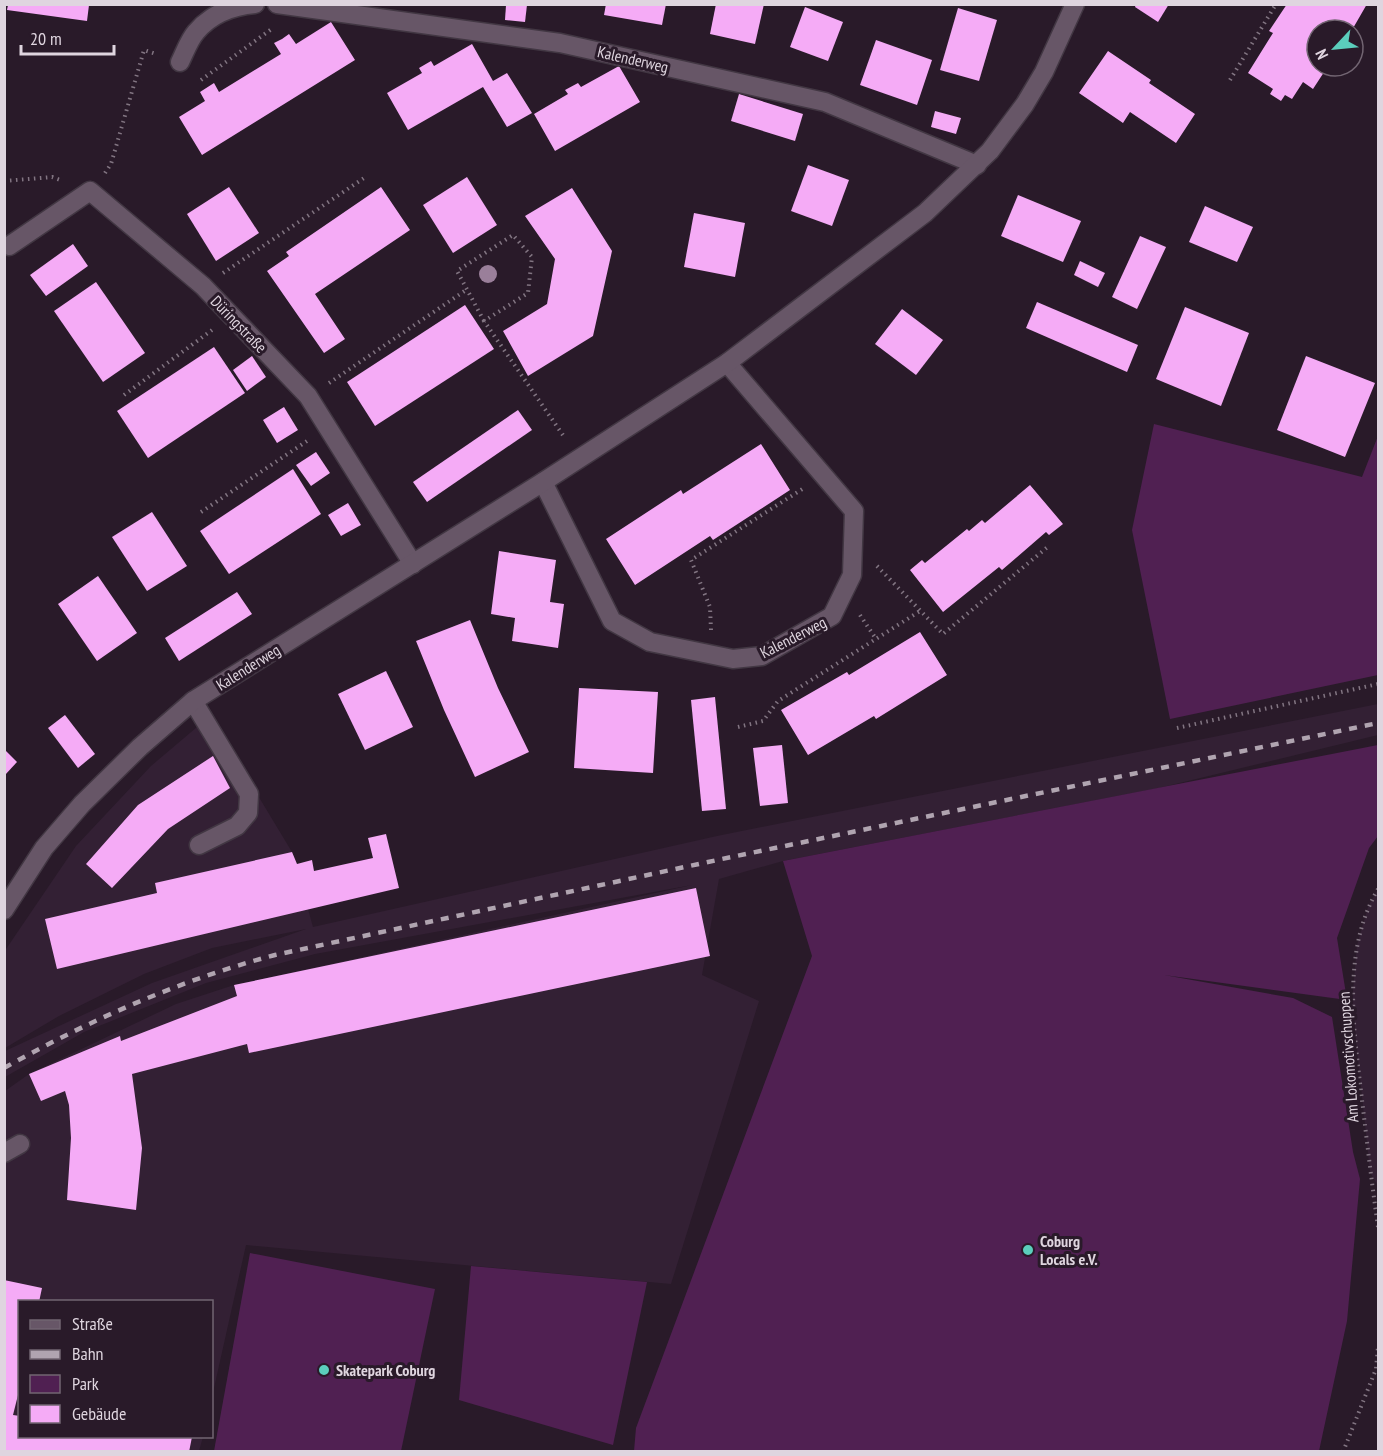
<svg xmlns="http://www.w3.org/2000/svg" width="1383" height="1456" viewBox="0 0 1383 1456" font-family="'PT Sans Narrow',sans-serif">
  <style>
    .built { fill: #332034 }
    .green { fill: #502052 }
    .building { fill: #f5abf6 }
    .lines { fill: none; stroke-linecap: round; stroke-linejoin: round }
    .minor-casing { stroke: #423743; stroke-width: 21 }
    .path { stroke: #827582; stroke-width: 4; stroke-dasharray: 1.5 4.5; stroke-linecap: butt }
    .minor { stroke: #675667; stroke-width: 18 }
    .rail { stroke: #b0a4b0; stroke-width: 4.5; stroke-dasharray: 8 8; stroke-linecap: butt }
    .tree { fill: #9a7f9a }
    .poi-dot { fill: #5bcebc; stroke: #291a29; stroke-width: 2 }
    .labels { text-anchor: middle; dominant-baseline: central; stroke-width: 6; stroke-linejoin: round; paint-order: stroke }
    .street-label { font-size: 16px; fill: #dfd5df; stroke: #291a29 }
    .poi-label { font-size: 16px; font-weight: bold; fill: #dfd5df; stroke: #291a29; text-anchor: start }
  </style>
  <rect width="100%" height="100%" fill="#291a29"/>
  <g class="built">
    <path d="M1378,704V735L1159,788L783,861L719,879L702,975L759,1001L671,1284L246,1245L212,1397V1302H20V1436L203,1437L199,1451H5V1091L29,1074L176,1004L234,985L692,885L315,954L206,983L84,1032L5,1077V1051L152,983L306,929L212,948L144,974L59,1016L5,1048L4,952L76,846L151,766L210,716L292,852L313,927L717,836Z"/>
    <path d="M1378,889V1186L1370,1172L1352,1002L1357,945L1368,907Z"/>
  </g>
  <g class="green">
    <path d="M1154,424L1362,477L1378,436V675L1170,719L1132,530Z"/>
    <path d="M1378,745V836L1369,848L1337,938L1347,1000L1164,975L1293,998L1332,1017L1353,1152L1360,1179L1347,1321L1319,1451H634L636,1428L812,956L783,861Z"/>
    <path d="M250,1253L435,1289L401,1451H214Z"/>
    <path d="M471,1266L647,1282L613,1445L459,1400Z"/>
  </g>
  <g class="building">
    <path d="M606,4H666L662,25L604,15Z"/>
    <path d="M716,4H764L755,44L710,34Z"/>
    <path d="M1136,4H1169L1158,22L1135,7Z"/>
    <path d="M1287,4H1367L1352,30H1317V66H1328L1313,89L1303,82L1292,99L1285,95L1281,101L1270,94L1273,89L1248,73L1273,33L1269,31Z"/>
    <path d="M8,5H89L87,21L7,10Z"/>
    <path d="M506,5H527L525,22L505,20Z"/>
    <path d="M805,7L843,22L828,61L790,47Z"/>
    <path d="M958,8L997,20L979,81L940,70Z"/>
    <path d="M331,22L355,60L202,155L179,117L205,101L200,92L214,83L219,92L281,54L274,43L282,39L289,34L296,44Z"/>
    <path d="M876,40L932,60L917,105L860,85Z"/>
    <path d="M472,44L493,81L507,73L532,113L507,127L483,87L408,130L387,93L422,73L419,68L431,61L434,66Z"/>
    <path d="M1108,51L1151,80L1149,83L1195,114L1176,143L1130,112L1123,123L1079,93Z"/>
    <path d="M619,66L640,102L555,151L534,114L568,94L565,90L578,83L581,87Z"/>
    <path d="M739,94L803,114L795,141L731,121Z"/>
    <path d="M935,111L961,118L956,134L931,127Z"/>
    <path d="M808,165L849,180L832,226L791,211Z"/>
    <path d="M467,177L497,225L453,253L423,205Z"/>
    <path d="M229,187L259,233L216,261L187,214Z"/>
    <path d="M381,187L410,230L315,294L345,339L324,353L267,271L289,256L286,252Z"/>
    <path d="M572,188L612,251L593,336L528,376L503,331L547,304L555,259L525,216Z"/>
    <path d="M1018,195L1081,221L1063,262L1001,236Z"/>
    <path d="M1205,206L1253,227L1237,262L1189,242Z"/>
    <path d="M694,213L745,223L735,277L684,267Z"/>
    <path d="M1140,236L1166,247L1137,309L1112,297Z"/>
    <path d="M73,244L88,266L46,296L30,275Z"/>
    <path d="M1080,261L1105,273L1098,287L1074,275Z"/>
    <path d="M96,282L145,353L103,382L54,311Z"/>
    <path d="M1037,302L1138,345L1127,372L1026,328Z"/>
    <path d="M465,305L494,349L375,426L347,382Z"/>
    <path d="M1185,307L1249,333L1221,406L1156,379Z"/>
    <path d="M902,309L943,340L916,375L875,344Z"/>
    <path d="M214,347L245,393L148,458L117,411Z"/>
    <path d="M252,356L266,377L247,391L233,370Z"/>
    <path d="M1306,356L1375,383L1345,457L1277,430Z"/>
    <path d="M284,407L298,430L277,443L263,420Z"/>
    <path d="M518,410L532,430L427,502L413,482Z"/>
    <path d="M761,444L790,490L713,540L710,536L635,585L606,539L681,490L683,494Z"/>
    <path d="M316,452L330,473L311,486L296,465Z"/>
    <path d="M293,469L321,514L229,574L200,531Z"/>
    <path d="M1030,485L1063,524L1049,535L1046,532L1002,570L999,567L943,612L910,570L922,560L925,563L967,529L969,531L982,520L985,523Z"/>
    <path d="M348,503L361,525L341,536L328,515Z"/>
    <path d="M152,512L187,566L147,591L112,537Z"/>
    <path d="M499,551L556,560L550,602L564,604L558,648L512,641L515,618L491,614Z"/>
    <path d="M98,576L137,633L97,661L58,604Z"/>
    <path d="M237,592L252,614L179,661L165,638Z"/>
    <path d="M470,620L498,688L529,752L475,777L444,710L416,641Z"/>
    <path d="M920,632L947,675L876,719L874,716L808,755L781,710L847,672L849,675Z"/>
    <path d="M386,671L413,727L365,750L338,694Z"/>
    <path d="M579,688L658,692L653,773L574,768Z"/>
    <path d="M715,697L726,809L702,811L691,700Z"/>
    <path d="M65,715L95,754L78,768L48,728Z"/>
    <path d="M782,745L788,803L760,806L753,748Z"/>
    <path d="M5,750L17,762L5,775Z"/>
    <path d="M213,756L230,788L168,829L112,888L86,864L138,805Z"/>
    <path d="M386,834L399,888L57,969L45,919L157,893L155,883L292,852L297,864L312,860L314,871L373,858L368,838Z"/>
    <path d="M696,888L710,956L249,1053L247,1044L132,1074L142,1148L136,1210L67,1200L71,1138L69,1105L65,1091L41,1101L29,1074L120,1036L121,1041L237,996L234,985Z"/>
    <path d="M4,1280L42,1288L39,1302H20V1387L13,1415L20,1416V1437H192L189,1452H4Z"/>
  </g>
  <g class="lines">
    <defs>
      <g id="minor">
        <path d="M277,4L560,43L825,102L977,165"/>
        <path d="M180,62C185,52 189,40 196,32C211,14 232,6 255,4"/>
        <path d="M9,246L90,191L203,286L308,396L413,564"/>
        <path d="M543,482L612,621L650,642L733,659L762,656L832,616L852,575L854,511L727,363"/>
        <path d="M193,701L249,794L248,813L237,826L199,845"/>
        <path d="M4,910L44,848L82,804L140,747L193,701L543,482L727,363L925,213L990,151L1025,104L1044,72L1075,4"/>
        <path d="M4,1153L20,1144"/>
      </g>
    </defs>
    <use href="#minor" class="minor-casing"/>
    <g class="path">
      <path d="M201,80L273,28"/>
      <path d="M1230,80L1276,4"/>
      <path d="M105,173L111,164L144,50L156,54"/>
      <path d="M4,181L52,177L63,181"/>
      <path d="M223,273L364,178"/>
      <path d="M484,321L457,271L513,235L532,257L528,293L484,321L565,438"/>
      <path d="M329,383L466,290"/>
      <path d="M124,395L212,330"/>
      <path d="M201,512L307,441"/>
      <path d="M877,566L943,634L1050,545"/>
      <path d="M860,615L876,639"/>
      <path d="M711,630L710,607L691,560L804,488"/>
      <path d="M738,727L763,721L778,701L920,611"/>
      <path d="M1177,728L1378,684"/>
      <path d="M1378,889C1341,952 1354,1030 1362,1100C1367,1142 1372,1185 1378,1227"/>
      <path d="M1343,1452L1376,1369L1378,1347"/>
    </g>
    <use href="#minor" class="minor"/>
    <path class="rail" d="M4,1068C90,1020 180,980 275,955L722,859L1378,723"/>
  </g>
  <circle class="tree" cx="488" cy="274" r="9"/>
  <g class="poi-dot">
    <circle cx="1028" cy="1250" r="6"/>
    <circle cx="324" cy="1370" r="6"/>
  </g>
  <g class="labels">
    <g class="street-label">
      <text transform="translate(633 59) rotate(13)">Kalenderweg</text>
      <text transform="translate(239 324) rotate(46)">Düringstraße</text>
      <text transform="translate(793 637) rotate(-27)">Kalenderweg</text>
      <text transform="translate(248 667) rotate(-32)">Kalenderweg</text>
      <text transform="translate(1348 1057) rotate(-94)">Am Lokomotivschuppen</text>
    </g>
    <g class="poi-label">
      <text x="1040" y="1241">Coburg<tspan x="1040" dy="18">Locals e.V.</tspan></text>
      <text x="336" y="1370">Skatepark Coburg</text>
    </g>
  </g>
  <rect width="1383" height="1456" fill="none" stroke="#dfd5df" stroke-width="12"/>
  <rect x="18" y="1300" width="195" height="138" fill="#291a29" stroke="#726572" stroke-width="1.5"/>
  <rect x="30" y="1320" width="30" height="9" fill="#675667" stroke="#726572" stroke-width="1.5"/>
  <text x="72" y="1330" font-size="18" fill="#dfd5df">Straße</text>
  <rect x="30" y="1350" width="30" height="9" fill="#b0a4b0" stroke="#726572" stroke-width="1.5"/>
  <text x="72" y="1360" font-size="18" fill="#dfd5df">Bahn</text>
  <rect x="30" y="1375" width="30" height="18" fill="#502052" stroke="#726572" stroke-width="1.5"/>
  <text x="72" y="1390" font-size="18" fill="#dfd5df">Park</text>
  <rect x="30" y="1405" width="30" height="18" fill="#f5abf6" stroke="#726572" stroke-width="1.5"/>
  <text x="72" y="1420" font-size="18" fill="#dfd5df">Gebäude</text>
  <g transform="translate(1335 48) rotate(244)"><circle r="28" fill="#291a29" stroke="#726572" stroke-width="1.5"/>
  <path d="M0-4.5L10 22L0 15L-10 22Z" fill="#5bcebc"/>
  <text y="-9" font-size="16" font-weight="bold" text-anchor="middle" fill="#dfd5df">N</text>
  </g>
  <path d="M21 45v9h93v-9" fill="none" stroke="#dfd5df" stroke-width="3"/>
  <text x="30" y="45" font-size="18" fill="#dfd5df" stroke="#291a29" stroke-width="4.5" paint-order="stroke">20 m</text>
</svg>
